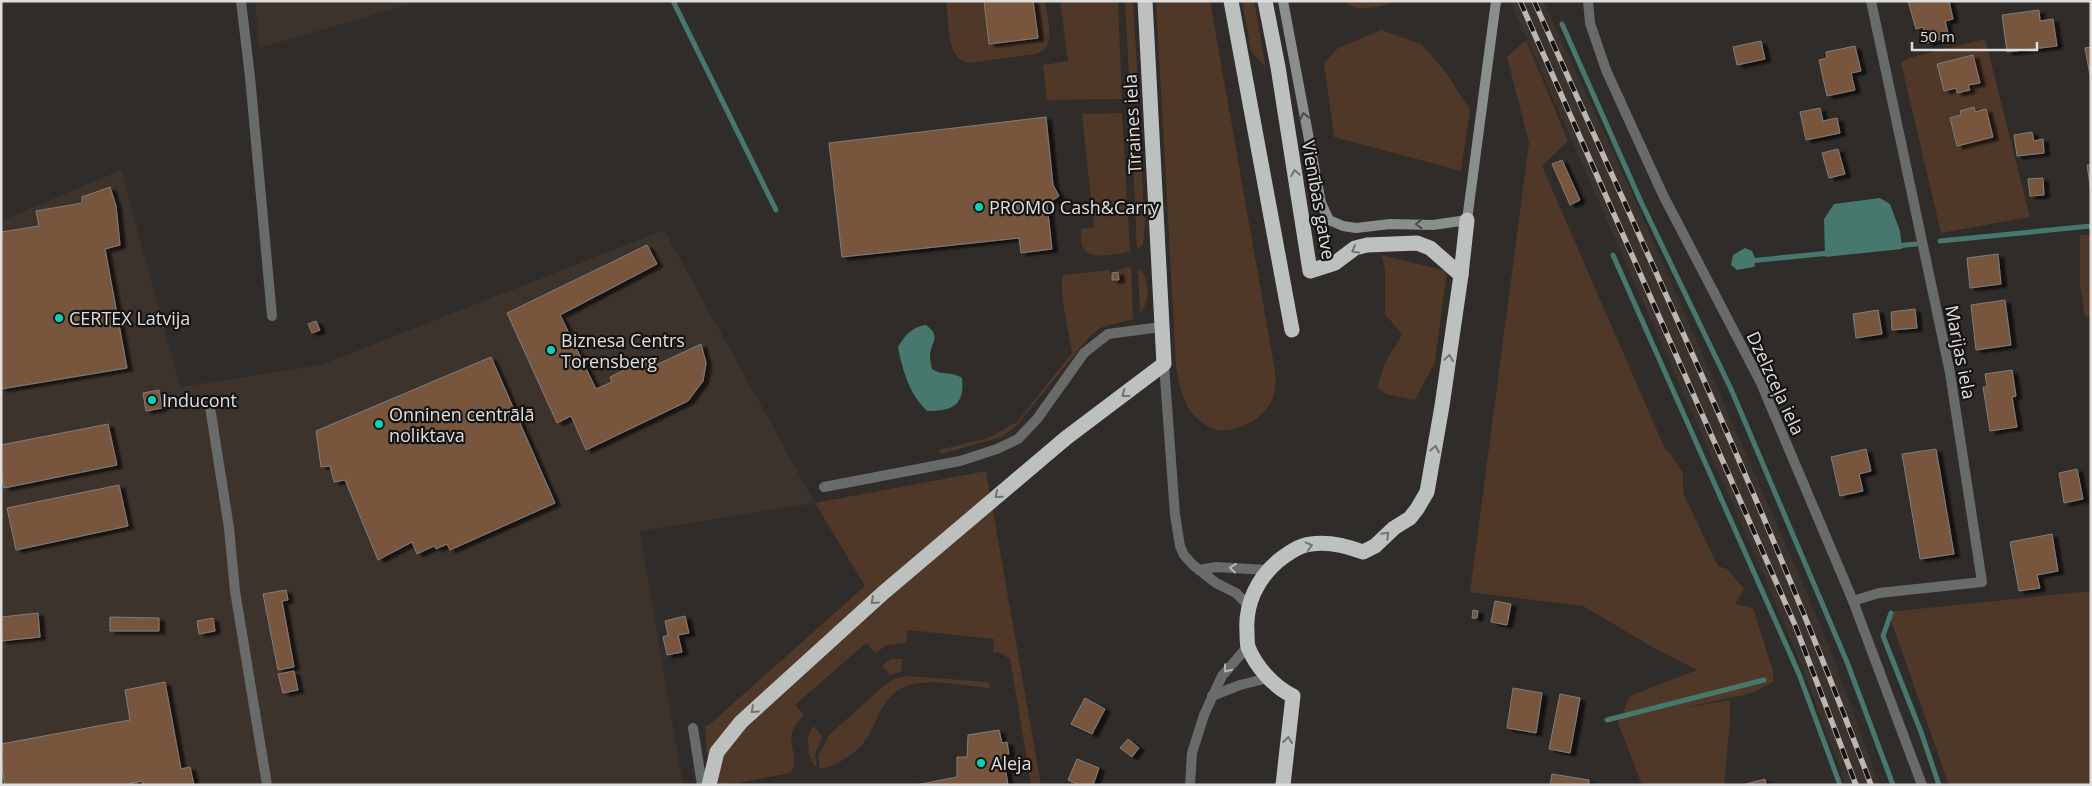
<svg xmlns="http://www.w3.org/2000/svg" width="2092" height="786" viewBox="0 0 2092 786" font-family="'Open Sans',sans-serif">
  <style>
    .built { fill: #3c332d }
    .green { fill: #4f3827 }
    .water { fill: #47786d }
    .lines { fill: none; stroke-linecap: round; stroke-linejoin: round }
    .stream { stroke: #47786d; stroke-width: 5 }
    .building { fill: #77563e; stroke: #817d7b; filter: url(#shadow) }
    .street { stroke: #696b6a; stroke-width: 10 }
    .secondary { stroke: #8a8e8d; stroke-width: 10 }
    .highway { stroke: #bcc1c0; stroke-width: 15 }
    .rail-casing { stroke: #bab7b5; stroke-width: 5.5 }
    .rail { stroke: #161413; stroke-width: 4; stroke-dasharray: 11; stroke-linecap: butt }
    .oneway { stroke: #4a4b4a }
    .oneway2 { stroke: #717372 }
    .oneway3 { stroke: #b6b6b4 }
    .poi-dot { fill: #00d5b7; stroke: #161413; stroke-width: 2 }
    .labels { text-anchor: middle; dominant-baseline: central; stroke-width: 4.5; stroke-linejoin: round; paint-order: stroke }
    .street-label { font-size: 18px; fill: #e0dedc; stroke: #161413 }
    .poi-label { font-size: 18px; fill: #e0dedc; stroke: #161413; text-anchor: start }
  </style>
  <defs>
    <filter id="shadow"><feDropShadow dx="5.5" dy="3" stdDeviation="1" flood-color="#0009"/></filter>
  </defs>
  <rect width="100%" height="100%" fill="#2f2c29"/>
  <g class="built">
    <path d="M255,1H421L259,48Z"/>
    <path d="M1510,1H1543L1554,24L1631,191L1794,563L1829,646L1880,785H1846L1799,659L1764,576Z"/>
    <path d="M121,170L180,387L321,365L664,230L815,503L640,531L683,785H1V221Z"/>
  </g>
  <g class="green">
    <path d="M946,1H984L989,43L1033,1H1045C1047,18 1058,50 1035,54L969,63C964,61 960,60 956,55C948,46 948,14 946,1Z"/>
    <path d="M1060,1H1118L1122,99L1047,100L1043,65L1068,61Z"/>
    <path d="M1125,1H1133L1138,83L1130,94Z"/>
    <path d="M1156,1H1210L1275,371C1275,377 1276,384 1275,390C1272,414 1240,434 1217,430C1207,428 1194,417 1189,409C1181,396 1179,380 1176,366Z"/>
    <path d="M1242,1H1254L1266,68L1251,51Z"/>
    <path d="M1400,1C1385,4 1362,13 1348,5V2Z"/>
    <path d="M1381,30L1421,44L1445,71L1470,110L1461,171L1334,137L1324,63L1338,48Z"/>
    <path d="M1985,39L2030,217L1941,233L1901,63L1909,58Z"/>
    <path d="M1526,40L1568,141L1542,166L1665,449L1669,452L1683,473V493L1718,566L1727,569L1744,589L1735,604L1753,608L1773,671V682L1752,693L1679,709L1730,700V722L1724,785H1642L1618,723L1630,696L1697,670L1654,648L1583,606L1470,592L1529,143L1507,57Z"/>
    <path d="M1122,113L1130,252C1117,253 1087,263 1082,245C1081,240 1081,234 1081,229L1094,227L1082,114Z"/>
    <path d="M1131,116L1138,124L1139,130L1145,225L1143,244L1137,250Z"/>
    <path d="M2091,234V316L2085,317L2080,285V235Z"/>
    <path d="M1381,255L1447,271L1435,362L1415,400L1385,394L1377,387L1385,363L1402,334L1385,314V268Z"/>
    <path d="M1131,267L1133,319L1102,327L1090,336L1015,427L1001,437L941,454L939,450L988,438L1017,422L1072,353C1070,336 1058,288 1063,275L1110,270L1111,281H1120L1119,269Z"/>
    <path d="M1138,269L1144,274C1149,287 1150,302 1140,313Z"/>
    <path d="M986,471L1041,785H1031L1010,659L1000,653L993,652L994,639L908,630L906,643L887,645L875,653L866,643L795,705L804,715C777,741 803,751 791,773L731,784L722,785L715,782L708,770L705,726L709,725L865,586L815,503Z"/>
    <path d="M2091,591V785H1949L1888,612Z"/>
    <path d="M891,659H902L901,672L890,675L882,666Z"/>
    <path d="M908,676L988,682L990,685V688C964,686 934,678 909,685C882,693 879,721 865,741C854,755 838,765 820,769L818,756L829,735L885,685L894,679Z"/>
    <path d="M814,726L822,736L815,755L817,765L815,767C808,756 804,736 814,726Z"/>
  </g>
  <g class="water">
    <path d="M1880,198L1890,204L1900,231L1902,249L1825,257L1824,219L1834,204Z"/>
    <path d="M1745,248L1752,251L1756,260L1754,267L1737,270L1731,265L1733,255Z"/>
    <path d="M926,325C942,337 931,341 930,356C930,360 931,364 932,369C942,376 953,371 962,378C965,406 952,411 927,411C909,393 903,372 898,347C905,335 912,327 926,325Z"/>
  </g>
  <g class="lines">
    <g class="stream">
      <path d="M673,1L776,210"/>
      <path d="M1562,24L1641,202L1731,389L1847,662L1893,785"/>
      <path d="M1940,241L2091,226"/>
      <path d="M1896,246L1916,244"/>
      <path d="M1613,255L1799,674L1840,785"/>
      <path d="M1749,261L1830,253"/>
      <path d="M1891,613L1883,636L1921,732L1939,785"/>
      <path d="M1607,720L1764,680"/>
    </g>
  </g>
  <g class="building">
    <path d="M984,1H1033L1038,38L989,44Z"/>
    <path d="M1908,1H1949L1953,19L1945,21L1949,37L1927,43L1923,27L1916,29Z"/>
    <path d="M2039,10L2040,21L2053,19L2057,46L2007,52L2002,15Z"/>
    <path d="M1761,41L1765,59L1737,65L1733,47Z"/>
    <path d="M1855,46L1861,71L1851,73L1855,90L1827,96L1819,60L1827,58L1826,52Z"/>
    <path d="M2091,47V74L2090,75L2085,48Z"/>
    <path d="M1973,55L1980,83L1968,85L1970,90L1957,93L1956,88L1944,91L1937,64Z"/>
    <path d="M1974,107L1975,112L1986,109L1993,137L1957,146L1950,118L1961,115L1960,111Z"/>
    <path d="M1820,108L1823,121L1837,118L1840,133L1806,140L1800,112Z"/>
    <path d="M1046,117L1053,185L1059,196L1047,204L1052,249L1021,253L1019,238L842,257L829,143Z"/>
    <path d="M2032,132L2034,141L2043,139L2044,153L2017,156L2014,135Z"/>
    <path d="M1838,149L1845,174L1829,178L1822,153Z"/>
    <path d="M1562,160L1580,200L1570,205L1552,164Z"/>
    <path d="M2087,165H2091V192Z"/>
    <path d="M2043,178L2044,195L2030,196L2028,179Z"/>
    <path d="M110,187L116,206L120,245L105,249L127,368L1,389V232L39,226L36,211L82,203V197Z"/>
    <path d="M647,245L657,264L560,315L596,389L612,382L610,377L650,357L656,365L701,344L706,363L703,381L688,401L586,450L571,416L557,423L507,313Z"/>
    <path d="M1998,254L2001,284L1970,288L1967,258Z"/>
    <path d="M1118,272L1119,280H1112V273Z"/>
    <path d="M2005,300L2011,345L1976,350L1971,305Z"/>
    <path d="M1915,309L1917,328L1892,330L1891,312Z"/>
    <path d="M1878,310L1882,334L1856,338L1853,314Z"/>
    <path d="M316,321L320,330L312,333L308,324Z"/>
    <path d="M491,357L555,503L450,550L447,544L436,549L434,546L417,554L412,542L378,560L345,480L334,482L330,466L321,467L316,431Z"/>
    <path d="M2012,370L2016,396L2012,397L2017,427L1990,431L1983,387H1987L1985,374Z"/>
    <path d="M159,390L162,408L146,411L143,393Z"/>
    <path d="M108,424L117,465L4,488L1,474V445Z"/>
    <path d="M1866,449L1871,471L1859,474L1863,491L1840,496L1831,457Z"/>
    <path d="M1936,449L1954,554L1920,559L1902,454Z"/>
    <path d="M2077,469L2083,499L2064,503L2059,473Z"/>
    <path d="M119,485L128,526L16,550L7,508Z"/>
    <path d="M2052,534L2058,571L2037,575L2040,588L2019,591L2010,542Z"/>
    <path d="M286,590L288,600L282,601L294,667L278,670L263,594Z"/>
    <path d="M1495,601L1511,604L1507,625L1491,622Z"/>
    <path d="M1473,610L1478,611L1477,618H1472Z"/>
    <path d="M38,613L40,637L1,641V617Z"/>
    <path d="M685,616L689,633L678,635L682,652L667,655L663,637L668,635L665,621Z"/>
    <path d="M110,617L159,618V631H110Z"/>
    <path d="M213,618L215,631L199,634L197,621Z"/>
    <path d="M294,671L298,690L283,693L278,674Z"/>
    <path d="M165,682L181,769L190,767L194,785H143L142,781L124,785H5L1,763V744L130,720L125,690Z"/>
    <path d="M1513,688L1542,693L1536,733L1507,728Z"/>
    <path d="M1560,694L1580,698L1570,753L1549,749Z"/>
    <path d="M1085,698L1105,709L1092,734L1071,724Z"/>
    <path d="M999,730L1002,743L1007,742L1009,754L1003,755L1008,785H916L957,777V757H967L968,735Z"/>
    <path d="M1128,739L1139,748L1132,757L1120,748Z"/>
    <path d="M1077,759L1099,768L1093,785H1079L1068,780Z"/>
    <path d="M1552,774L1589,780V785H1550Z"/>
    <path d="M1765,779L1766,785H1742Z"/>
  </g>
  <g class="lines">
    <g class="street">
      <path d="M241,1L250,77L272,316"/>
      <path d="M1588,1L1590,23L1606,70L1663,195L1761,383L1853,601L1922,785"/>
      <path d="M1164,364L1175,515L1180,546L1184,555L1193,565L1216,583L1236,593L1249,606"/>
      <path d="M210,407L229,528L235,591L267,785"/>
      <path d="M824,487L960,461L997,449L1018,439L1037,419L1084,353L1108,334L1161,327"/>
      <path d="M1199,570L1216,567L1267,570"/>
      <path d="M1853,601L1879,593L1982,582L1950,373L1871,1"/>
      <path d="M1212,696L1240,685L1268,678"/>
      <path d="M693,728L702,785"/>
      <path d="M1190,785L1192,753L1204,715L1222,676L1248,646"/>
    </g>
    <path class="secondary" d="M1283,1L1321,203L1329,220L1343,226L1356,228L1390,224L1433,225L1467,220L1496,1"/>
    <g class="highway">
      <path d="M1231,1L1292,330"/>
      <path d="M1265,1L1278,67L1310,271L1335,263L1355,248L1367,245L1417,243L1430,248L1461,275"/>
      <path d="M709,785L717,752L741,722L883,593L1066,438L1164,364L1145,1"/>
      <path d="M1283,785L1293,696C1274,687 1256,667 1248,647C1247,642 1247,636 1247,632C1245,604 1257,579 1278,561C1287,554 1299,545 1311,544C1329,541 1347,546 1363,552L1375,546L1394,528L1410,518L1417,509L1427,492L1442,406L1461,275L1467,220"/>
    </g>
    <defs>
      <g id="rail">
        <path d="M1520,1L1795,625L1856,785"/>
        <path d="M1534,1C1650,261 1771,518 1871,785"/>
      </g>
    </defs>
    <use href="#rail" class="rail-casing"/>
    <use href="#rail" class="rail"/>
  </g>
  <defs><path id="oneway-chevron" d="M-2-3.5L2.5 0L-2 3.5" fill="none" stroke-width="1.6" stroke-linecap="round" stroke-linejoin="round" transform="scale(1.25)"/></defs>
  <g class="oneway">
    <use href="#oneway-chevron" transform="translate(1304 116) rotate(-101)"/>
    <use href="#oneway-chevron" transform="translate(1419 224) rotate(-180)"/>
  </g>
  <g class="oneway2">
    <use href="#oneway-chevron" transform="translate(1295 173) rotate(-99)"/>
    <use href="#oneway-chevron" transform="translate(1355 250) rotate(151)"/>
    <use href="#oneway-chevron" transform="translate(1449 358) rotate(-82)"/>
    <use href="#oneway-chevron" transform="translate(1125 394) rotate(143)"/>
    <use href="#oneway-chevron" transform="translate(1435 449) rotate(-79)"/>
    <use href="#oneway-chevron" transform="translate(998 495) rotate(140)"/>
    <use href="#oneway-chevron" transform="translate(1386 535) rotate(-45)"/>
    <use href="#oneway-chevron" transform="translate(1309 546) rotate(-14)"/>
    <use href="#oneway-chevron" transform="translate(874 601) rotate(138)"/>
    <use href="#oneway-chevron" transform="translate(754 710) rotate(138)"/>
    <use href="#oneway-chevron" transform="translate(1288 740) rotate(-83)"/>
  </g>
  <g class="oneway3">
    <use href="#oneway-chevron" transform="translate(1233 568) rotate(-174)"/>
    <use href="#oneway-chevron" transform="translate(1227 669) rotate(128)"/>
  </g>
  <g class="poi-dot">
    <circle cx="979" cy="207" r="5"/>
    <circle cx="59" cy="318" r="5"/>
    <circle cx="551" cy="350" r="5"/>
    <circle cx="152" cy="400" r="5"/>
    <circle cx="379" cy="424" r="5"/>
    <circle cx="981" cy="763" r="5"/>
  </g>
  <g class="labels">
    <g class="street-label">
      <text transform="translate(1132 124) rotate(-93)">Tīraines iela</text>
      <text transform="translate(1319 200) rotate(80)">Vienības gatve</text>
      <text transform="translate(1961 352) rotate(79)">Marijas iela</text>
      <text transform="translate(1776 383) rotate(65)">Dzelzceļa iela</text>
    </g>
    <g class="poi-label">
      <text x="989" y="207">PROMO Cash&amp;Carry</text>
      <text x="69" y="318">CERTEX Latvija</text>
      <text x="561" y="340">Biznesa Centrs<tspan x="561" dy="21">Torensberg</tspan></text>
      <text x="162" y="400">Inducont</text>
      <text x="389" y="414">Onninen centrālā<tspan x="389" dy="21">noliktava</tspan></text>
      <text x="991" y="763">Aleja</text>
    </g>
  </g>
  <rect width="2092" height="786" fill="none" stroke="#e0dedc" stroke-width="5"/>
  <path d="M1912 42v8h125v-8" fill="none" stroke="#e0dedc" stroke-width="2.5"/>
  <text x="1920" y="42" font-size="15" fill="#e0dedc" stroke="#161413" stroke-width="4" paint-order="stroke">50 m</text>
</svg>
